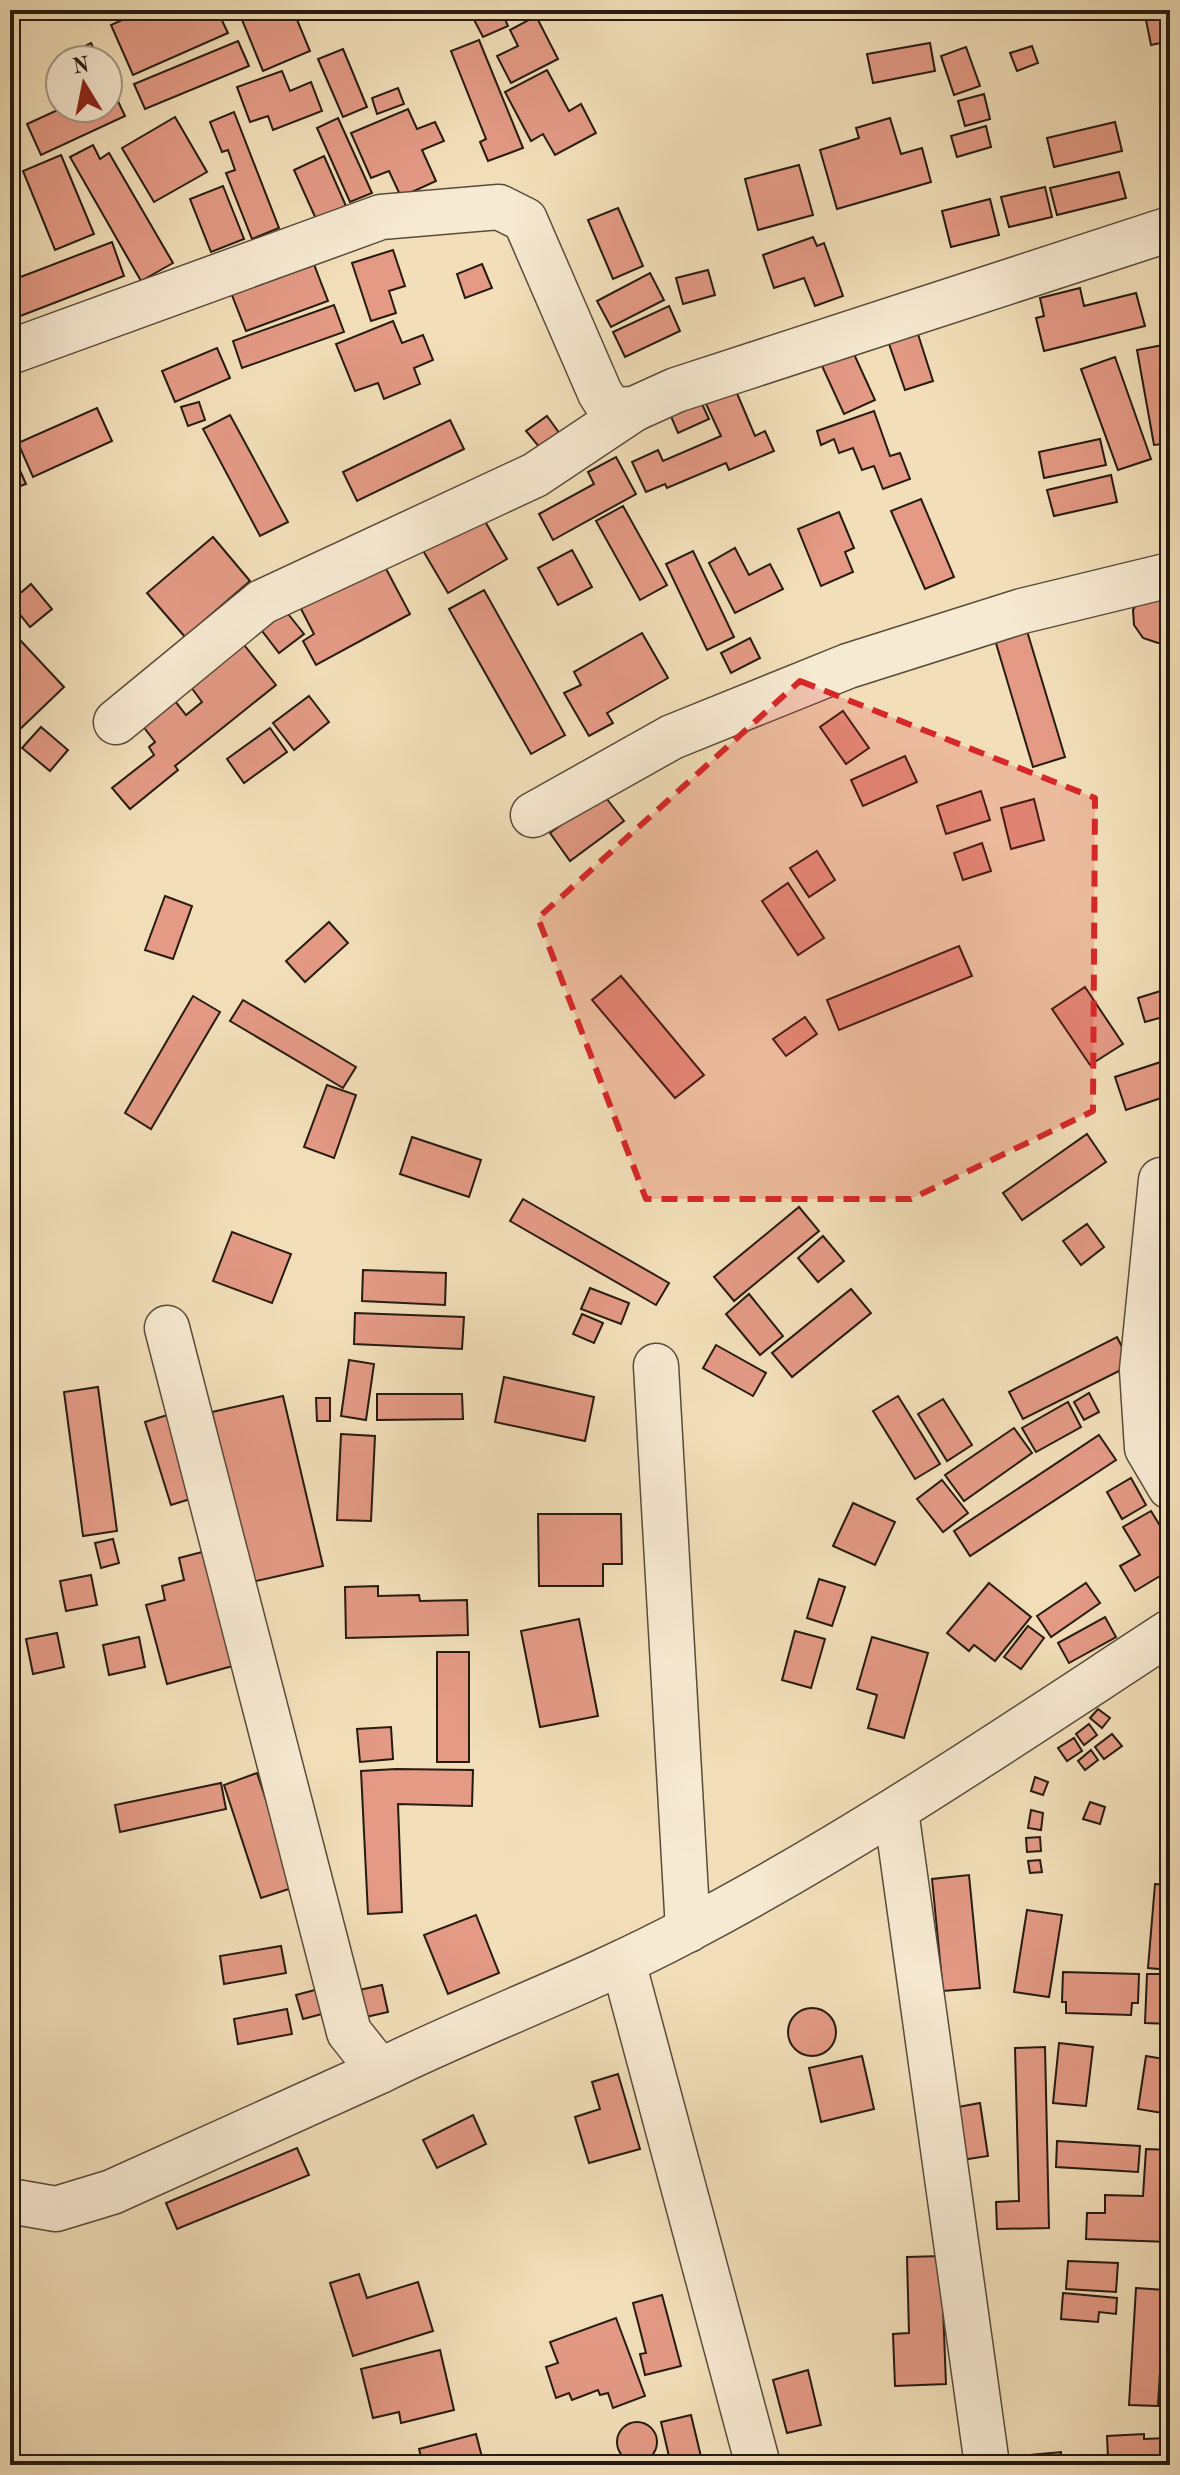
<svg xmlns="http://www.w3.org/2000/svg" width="1180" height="2475" viewBox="0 0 1180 2475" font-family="'Old Standard TT',serif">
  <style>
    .building { fill: #e49a85; stroke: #261b11; stroke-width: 2 }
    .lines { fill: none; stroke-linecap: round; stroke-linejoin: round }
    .minor-casing { stroke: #594c3b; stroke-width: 47 }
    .minor { stroke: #f7ead2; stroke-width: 44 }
    .marked { fill: #d62828; fill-opacity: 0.2; stroke: #d62828; stroke-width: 6; stroke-dasharray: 16 10; stroke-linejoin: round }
  </style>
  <rect width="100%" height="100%" fill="#f2dfb9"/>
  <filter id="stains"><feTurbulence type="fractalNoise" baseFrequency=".0025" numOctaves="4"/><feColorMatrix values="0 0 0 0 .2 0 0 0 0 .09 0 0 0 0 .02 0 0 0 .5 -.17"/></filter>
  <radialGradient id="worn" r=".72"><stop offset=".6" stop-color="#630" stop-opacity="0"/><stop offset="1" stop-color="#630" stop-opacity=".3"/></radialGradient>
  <g class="building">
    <path d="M144,10H217L228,33L133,75L111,25Z"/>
    <path d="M238,10H293L310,51L263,71Z"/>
    <path d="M475,10H501L508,26L483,37L470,12Z"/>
    <path d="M1144,10H1170V41L1151,45Z"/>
    <path d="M536,16L558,59L511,83L497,56L518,46L510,30Z"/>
    <path d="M479,40L523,148L488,161L480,142L486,139L451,51Z"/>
    <path d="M238,41L249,66L145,109L134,84Z"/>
    <path d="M91,43L99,60H60V64L58,59Z"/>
    <path d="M930,43L935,71L873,83L867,54Z"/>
    <path d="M1032,46L1038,63L1017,71L1010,53Z"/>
    <path d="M966,47L980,86L954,95L941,56Z"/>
    <path d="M343,49L367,107L343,117L318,59Z"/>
    <path d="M547,70L569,111L581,104L596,133L555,155L543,134L531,141L505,92Z"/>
    <path d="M282,71L290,91L311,82L322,111L273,130L268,116L250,122L237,87Z"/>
    <path d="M108,80L125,116L41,155L27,124L62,108H108Z"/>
    <path d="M398,88L404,104L377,114L372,98Z"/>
    <path d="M984,94L990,119L965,126L958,101Z"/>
    <path d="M408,109L417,129L435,122L444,141L422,150L436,181L401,197L389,171L371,178L351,133Z"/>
    <path d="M234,112L279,228L252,239L226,173L235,170L228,150L222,152L210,122Z"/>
    <path d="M175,117L207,172L154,202L122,148Z"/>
    <path d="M338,118L372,193L350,202L317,128Z"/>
    <path d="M890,118L901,154L922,148L931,182L837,209L820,150L859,138L856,128Z"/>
    <path d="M1115,122L1122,151L1054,167L1047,138Z"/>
    <path d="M986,126L991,147L957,157L951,136Z"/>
    <path d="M93,145L100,159L109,153L173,263L141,281L70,157Z"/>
    <path d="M61,155L94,234L55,250L23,171Z"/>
    <path d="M324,156L346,206L316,219L294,170Z"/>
    <path d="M799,165L813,215L758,230L745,179Z"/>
    <path d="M1119,172L1126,198L1057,215L1050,188Z"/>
    <path d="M223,186L244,239L211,252L190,199Z"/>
    <path d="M1045,187L1052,217L1009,227L1001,197Z"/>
    <path d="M990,199L999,235L951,247L942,211Z"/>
    <path d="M618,208L643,266L613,279L588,220Z"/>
    <path d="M813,237L817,246L824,243L843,296L815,306L804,278L774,288L763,255Z"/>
    <path d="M112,242L124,276L10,320V281Z"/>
    <path d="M393,250L405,286L389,291L396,313L371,321L352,263Z"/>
    <path d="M310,254L328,301L246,331L228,285Z"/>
    <path d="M482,264L492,288L465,298L457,274Z"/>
    <path d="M708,270L715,295L683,304L676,278Z"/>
    <path d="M650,273L664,300L611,327L597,301Z"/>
    <path d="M1080,288L1084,306L1136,293L1145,326L1044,351L1036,318L1044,316L1040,298Z"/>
    <path d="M334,305L344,332L242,368L233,341Z"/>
    <path d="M669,306L680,331L625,357L613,332Z"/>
    <path d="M393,321L402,343L423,335L433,360L414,368L420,384L384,399L378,383L355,391L336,344Z"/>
    <path d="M916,328L933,381L905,390L887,338Z"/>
    <path d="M848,341L875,400L844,414L817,355Z"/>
    <path d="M1168,344L1170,352V477L1162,444L1154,445L1137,350Z"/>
    <path d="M217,348L230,378L175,402L162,371Z"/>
    <path d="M1115,357L1151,459L1118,470L1081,369Z"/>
    <path d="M736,391L755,436L765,431L774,451L729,470L726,463L667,488L665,484L646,492L632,462L658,450L663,461L721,436L706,404Z"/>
    <path d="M697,393L709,419L678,433L667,407Z"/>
    <path d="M199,402L205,420L188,426L181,407Z"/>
    <path d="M97,408L112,441L33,477L18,443Z"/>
    <path d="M874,411L890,456L900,453L910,479L883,489L874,466L862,470L853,448L839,453L834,439L821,445L817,431Z"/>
    <path d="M230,415L288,522L260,536L203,429Z"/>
    <path d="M547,416L560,434L540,448L526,431Z"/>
    <path d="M450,420L464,449L357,501L343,472Z"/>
    <path d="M1100,439L1106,465L1044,478L1039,452Z"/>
    <path d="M13,455L26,484L10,490V456Z"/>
    <path d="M616,457L636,494L553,540L539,514L594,484L588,472Z"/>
    <path d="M1111,475L1117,502L1054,516L1047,490Z"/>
    <path d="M921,499L954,577L925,589L891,511Z"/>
    <path d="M476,506L507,559L448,593L422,549Z"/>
    <path d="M623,506L667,585L640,600L596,521Z"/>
    <path d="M839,512L854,548L845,552L853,572L821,586L798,529Z"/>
    <path d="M213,537L250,581L185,637L147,593Z"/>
    <path d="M735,548L749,575L770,564L783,589L735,613L709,563Z"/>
    <path d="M572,550L592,587L558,605L538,568Z"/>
    <path d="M693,551L734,637L707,650L666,564Z"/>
    <path d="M384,565L410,614L316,665L303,641L314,634L299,605Z"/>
    <path d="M31,584L52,609L30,627L10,602Z"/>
    <path d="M484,590L565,735L531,754L449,609Z"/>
    <path d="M1170,591V641L1158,643L1143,638L1134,625L1133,610L1141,596Z"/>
    <path d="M281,605L304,634L279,653L256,623Z"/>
    <path d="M1027,631L1065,757L1033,767L995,640Z"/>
    <path d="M642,633L668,678L607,713L613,723L589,736L564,693L581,685L574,672Z"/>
    <path d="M750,638L760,658L731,673L721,653Z"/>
    <path d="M20,640L64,687L17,732L10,725V650Z"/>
    <path d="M241,641L276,685L175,766L178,770L130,809L112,788L154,755L149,747L155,742L139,721L171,696L186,715L202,702L188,683Z"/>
    <path d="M1170,647V677L1163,648Z"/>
    <path d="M309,696L329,722L294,750L273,723Z"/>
    <path d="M843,711L869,748L846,764L820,727Z"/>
    <path d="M41,727L68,750L50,771L22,748Z"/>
    <path d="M270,728L287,752L244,783L227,759Z"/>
    <path d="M905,756L917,782L863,806L851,780Z"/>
    <path d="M981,791L990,820L946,834L937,806Z"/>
    <path d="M603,794L624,821L570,861L550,833Z"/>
    <path d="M1034,799L1044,840L1011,849L1001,808Z"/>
    <path d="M982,843L991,871L963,880L954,853Z"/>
    <path d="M817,851L835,880L809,897L790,868Z"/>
    <path d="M788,883L824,938L798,955L762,901Z"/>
    <path d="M165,896L192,906L173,959L145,950Z"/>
    <path d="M329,922L348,943L305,982L286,961Z"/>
    <path d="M959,946L972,976L839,1030L827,1000Z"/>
    <path d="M621,976L704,1075L675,1098L592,1000Z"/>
    <path d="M1085,987L1123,1044L1090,1065L1052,1009Z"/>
    <path d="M1170,988V1015L1145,1022L1138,998Z"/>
    <path d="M193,996L220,1012L151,1129L125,1113Z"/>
    <path d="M243,1000L356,1067L343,1088L230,1021Z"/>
    <path d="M805,1017L817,1034L786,1056L773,1039Z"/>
    <path d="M1170,1059V1095L1126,1110L1115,1077Z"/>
    <path d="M327,1085L356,1095L334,1158L304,1147Z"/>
    <path d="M1087,1134L1106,1162L1022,1220L1003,1193Z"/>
    <path d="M412,1137L481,1160L469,1197L400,1174Z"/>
    <path d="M523,1199L669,1283L656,1305L510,1221Z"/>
    <path d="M799,1207L819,1231L734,1301L714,1277Z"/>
    <path d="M1087,1224L1104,1247L1081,1265L1063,1241Z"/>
    <path d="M232,1232L291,1254L272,1303L213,1281Z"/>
    <path d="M823,1236L844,1261L818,1282L798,1258Z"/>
    <path d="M363,1270L446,1273L445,1305L362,1301Z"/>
    <path d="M590,1288L629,1303L621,1324L581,1309Z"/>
    <path d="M851,1289L871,1313L792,1377L772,1353Z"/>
    <path d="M749,1294L783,1336L760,1355L726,1314Z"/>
    <path d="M355,1313L464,1317L462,1349L354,1344Z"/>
    <path d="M582,1314L603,1323L594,1343L573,1334Z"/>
    <path d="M1117,1337L1131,1365L1023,1419L1009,1392Z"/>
    <path d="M716,1345L766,1373L753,1396L703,1368Z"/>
    <path d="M349,1360L374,1364L366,1420L341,1416Z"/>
    <path d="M504,1377L594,1397L585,1441L495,1422Z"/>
    <path d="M98,1387L117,1531L83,1536L64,1392Z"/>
    <path d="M1089,1393L1099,1412L1084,1420L1074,1402Z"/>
    <path d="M377,1394H462L463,1419L377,1420Z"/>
    <path d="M283,1396L323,1566L252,1582L212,1412Z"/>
    <path d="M898,1396L940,1464L915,1479L873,1411Z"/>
    <path d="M316,1398H330V1421H317Z"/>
    <path d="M943,1399L972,1445L947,1461L918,1414Z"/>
    <path d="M1068,1402L1081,1427L1036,1452L1022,1428Z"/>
    <path d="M177,1412L203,1495L171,1505L145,1422Z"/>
    <path d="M1014,1428L1032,1453L964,1501L945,1475Z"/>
    <path d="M341,1434L375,1436L371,1521L337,1520Z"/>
    <path d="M1099,1435L1116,1460L970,1556L954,1531Z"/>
    <path d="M1131,1478L1146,1505L1122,1519L1107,1492Z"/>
    <path d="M942,1480L968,1513L943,1532L917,1499Z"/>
    <path d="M853,1503L895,1522L875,1565L833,1546Z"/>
    <path d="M1151,1511L1170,1542V1570L1135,1591L1120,1566L1140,1555L1123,1527Z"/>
    <path d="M538,1514H621L622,1564H603V1586H539Z"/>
    <path d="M113,1539L119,1563L101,1568L95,1543Z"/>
    <path d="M210,1550L240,1664L167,1684L146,1605L165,1600L162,1586L184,1580L179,1558Z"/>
    <path d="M91,1575L97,1605L66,1611L60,1581Z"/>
    <path d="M819,1579L845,1587L832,1626L807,1618Z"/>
    <path d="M989,1583L1031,1617L995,1661L974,1645L969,1651L947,1633Z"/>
    <path d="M1086,1583L1100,1603L1051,1637L1037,1616Z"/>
    <path d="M378,1586V1596L419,1595L420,1601L467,1600L468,1635L346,1638L345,1587Z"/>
    <path d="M1105,1617L1116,1637L1069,1663L1058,1643Z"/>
    <path d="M579,1619L598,1716L540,1727L521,1631Z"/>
    <path d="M1028,1626L1044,1638L1021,1669L1004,1657Z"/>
    <path d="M795,1631L825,1639L811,1688L782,1680Z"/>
    <path d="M57,1633L64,1667L33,1674L26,1639Z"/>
    <path d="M139,1637L145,1667L109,1675L103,1645Z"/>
    <path d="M872,1637L928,1653L904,1738L868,1728L877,1695L857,1689Z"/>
    <rect x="437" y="1652" width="32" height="110"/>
    <path d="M1098,1709L1110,1718L1102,1728L1090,1718Z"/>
    <path d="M1089,1724L1097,1735L1084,1745L1076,1734Z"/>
    <path d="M391,1727L393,1759L360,1762L357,1729Z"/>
    <path d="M1112,1734L1122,1746L1104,1759L1095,1747Z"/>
    <path d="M1074,1738L1082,1751L1067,1761L1058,1748Z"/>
    <path d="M1091,1750L1098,1760L1085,1770L1078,1761Z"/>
    <path d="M396,1769L473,1770L472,1806L398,1804L402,1912L368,1914L361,1771Z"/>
    <path d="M257,1773L295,1887L261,1898L224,1785Z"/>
    <path d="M1035,1777L1048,1782L1043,1795L1031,1791Z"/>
    <path d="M221,1783L226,1809L120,1832L115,1805Z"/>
    <path d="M1090,1802L1105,1807L1100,1824L1083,1819Z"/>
    <path d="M1031,1810L1043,1813L1041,1830L1028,1828Z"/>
    <path d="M1040,1837L1041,1851L1027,1852L1026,1838Z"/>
    <path d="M1040,1860L1042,1872L1030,1873L1028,1861Z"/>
    <path d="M969,1875L980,1988L943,1991L932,1879Z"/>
    <path d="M1155,1884L1170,1885V1970L1148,1968Z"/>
    <path d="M1027,1910L1062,1915L1049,1997L1014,1992Z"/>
    <path d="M476,1915L499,1973L448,1994L424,1935Z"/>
    <path d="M281,1946L286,1973L224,1984L220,1956Z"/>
    <path d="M1063,1972L1139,1974L1138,2003H1132L1131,2015L1066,2013V2002H1062Z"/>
    <path d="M1147,1974H1170V2024L1145,2023Z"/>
    <path d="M382,1985L388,2012L366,2017L359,1990Z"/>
    <path d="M330,1986L337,2010L303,2019L296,1995Z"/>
    <circle cx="812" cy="2032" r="24"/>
    <path d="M287,2009L292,2034L238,2044L234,2019Z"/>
    <path d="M1059,2043L1093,2047L1086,2106L1053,2103Z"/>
    <path d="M1045,2047L1049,2228L997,2229L996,2202L1019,2201L1015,2048Z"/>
    <path d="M862,2056L874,2109L821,2122L809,2068Z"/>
    <path d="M1146,2056L1170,2060L1169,2114L1138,2109Z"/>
    <path d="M618,2074L640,2149L589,2163L575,2117L600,2109L592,2082Z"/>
    <path d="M980,2103L988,2156L955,2161L947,2109Z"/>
    <path d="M473,2115L486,2144L437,2168L423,2140Z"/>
    <path d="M1057,2141L1140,2146L1138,2172L1056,2167Z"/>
    <path d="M297,2148L309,2175L177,2229L166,2203Z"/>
    <path d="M1146,2149L1170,2150L1169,2242L1086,2239L1087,2213H1105V2195L1143,2196Z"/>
    <path d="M941,2256L946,2384L895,2386L893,2334L909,2333L907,2257Z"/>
    <path d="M1068,2261L1118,2263L1116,2292L1066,2289Z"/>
    <path d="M359,2274L367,2298L418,2282L433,2331L353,2356L330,2283Z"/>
    <path d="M1136,2288L1165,2290L1158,2406L1129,2405Z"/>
    <path d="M1063,2293L1117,2298L1116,2314L1099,2312L1098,2322L1061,2319Z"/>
    <path d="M662,2295L681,2366L645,2375L640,2354L646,2353L633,2303Z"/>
    <path d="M616,2318L645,2396L613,2408L608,2393L600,2395L598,2390L572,2400L569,2393L556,2398L546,2367L558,2363L550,2342Z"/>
    <path d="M440,2350L454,2410L401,2423L399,2412L373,2418L361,2369Z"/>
    <path d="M808,2370L821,2425L787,2433L773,2380Z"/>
    <path d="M691,2415L703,2465H671L661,2422Z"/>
    <circle cx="637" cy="2442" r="20"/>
    <path d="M476,2434L484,2465H423L419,2449Z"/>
    <path d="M1144,2434V2439L1166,2438L1167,2465H1131V2457L1108,2458L1107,2436Z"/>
    <path d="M1061,2452L1062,2465H1000L999,2458Z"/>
  </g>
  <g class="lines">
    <defs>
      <g id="minor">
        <path d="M10,352L381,217L499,207L525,220L600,393L611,410L634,409L676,390L1170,229"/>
        <path d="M116,722L262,602L535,475L634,409"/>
        <path d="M533,815L672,737L848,666L1022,611L1170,575"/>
        <path d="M1161,1180L1142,1370L1147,1448L1170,1487"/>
        <path d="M167,1328L349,2032L380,2071C481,2021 588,1983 687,1930C855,1842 1012,1735 1170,1632"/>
        <path d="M656,1366L688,1930"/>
        <path d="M896,1811L987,2465"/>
        <path d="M623,1962L758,2465"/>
        <path d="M10,2201L56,2209L112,2192L380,2071"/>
      </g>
    </defs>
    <use href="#minor" class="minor-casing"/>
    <use href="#minor" class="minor"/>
  </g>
  <path class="marked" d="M800,681L1095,798L1093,1111L911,1199H646L538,918Z"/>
  <rect width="1180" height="2475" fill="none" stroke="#f2dfb9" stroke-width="40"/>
  <rect x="12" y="12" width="1156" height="2451" fill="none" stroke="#261b11" stroke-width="4"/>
  <rect x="20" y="20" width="1140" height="2435" fill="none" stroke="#261b11" stroke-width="2"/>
  <g transform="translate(84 84) rotate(350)"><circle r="38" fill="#f7ead2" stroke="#a39785" stroke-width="2"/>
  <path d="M0-6L14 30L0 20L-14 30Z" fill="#8f2418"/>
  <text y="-12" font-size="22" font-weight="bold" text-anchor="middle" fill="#261b11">N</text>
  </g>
  <rect width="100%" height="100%" filter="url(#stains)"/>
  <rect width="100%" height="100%" fill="url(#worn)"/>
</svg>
